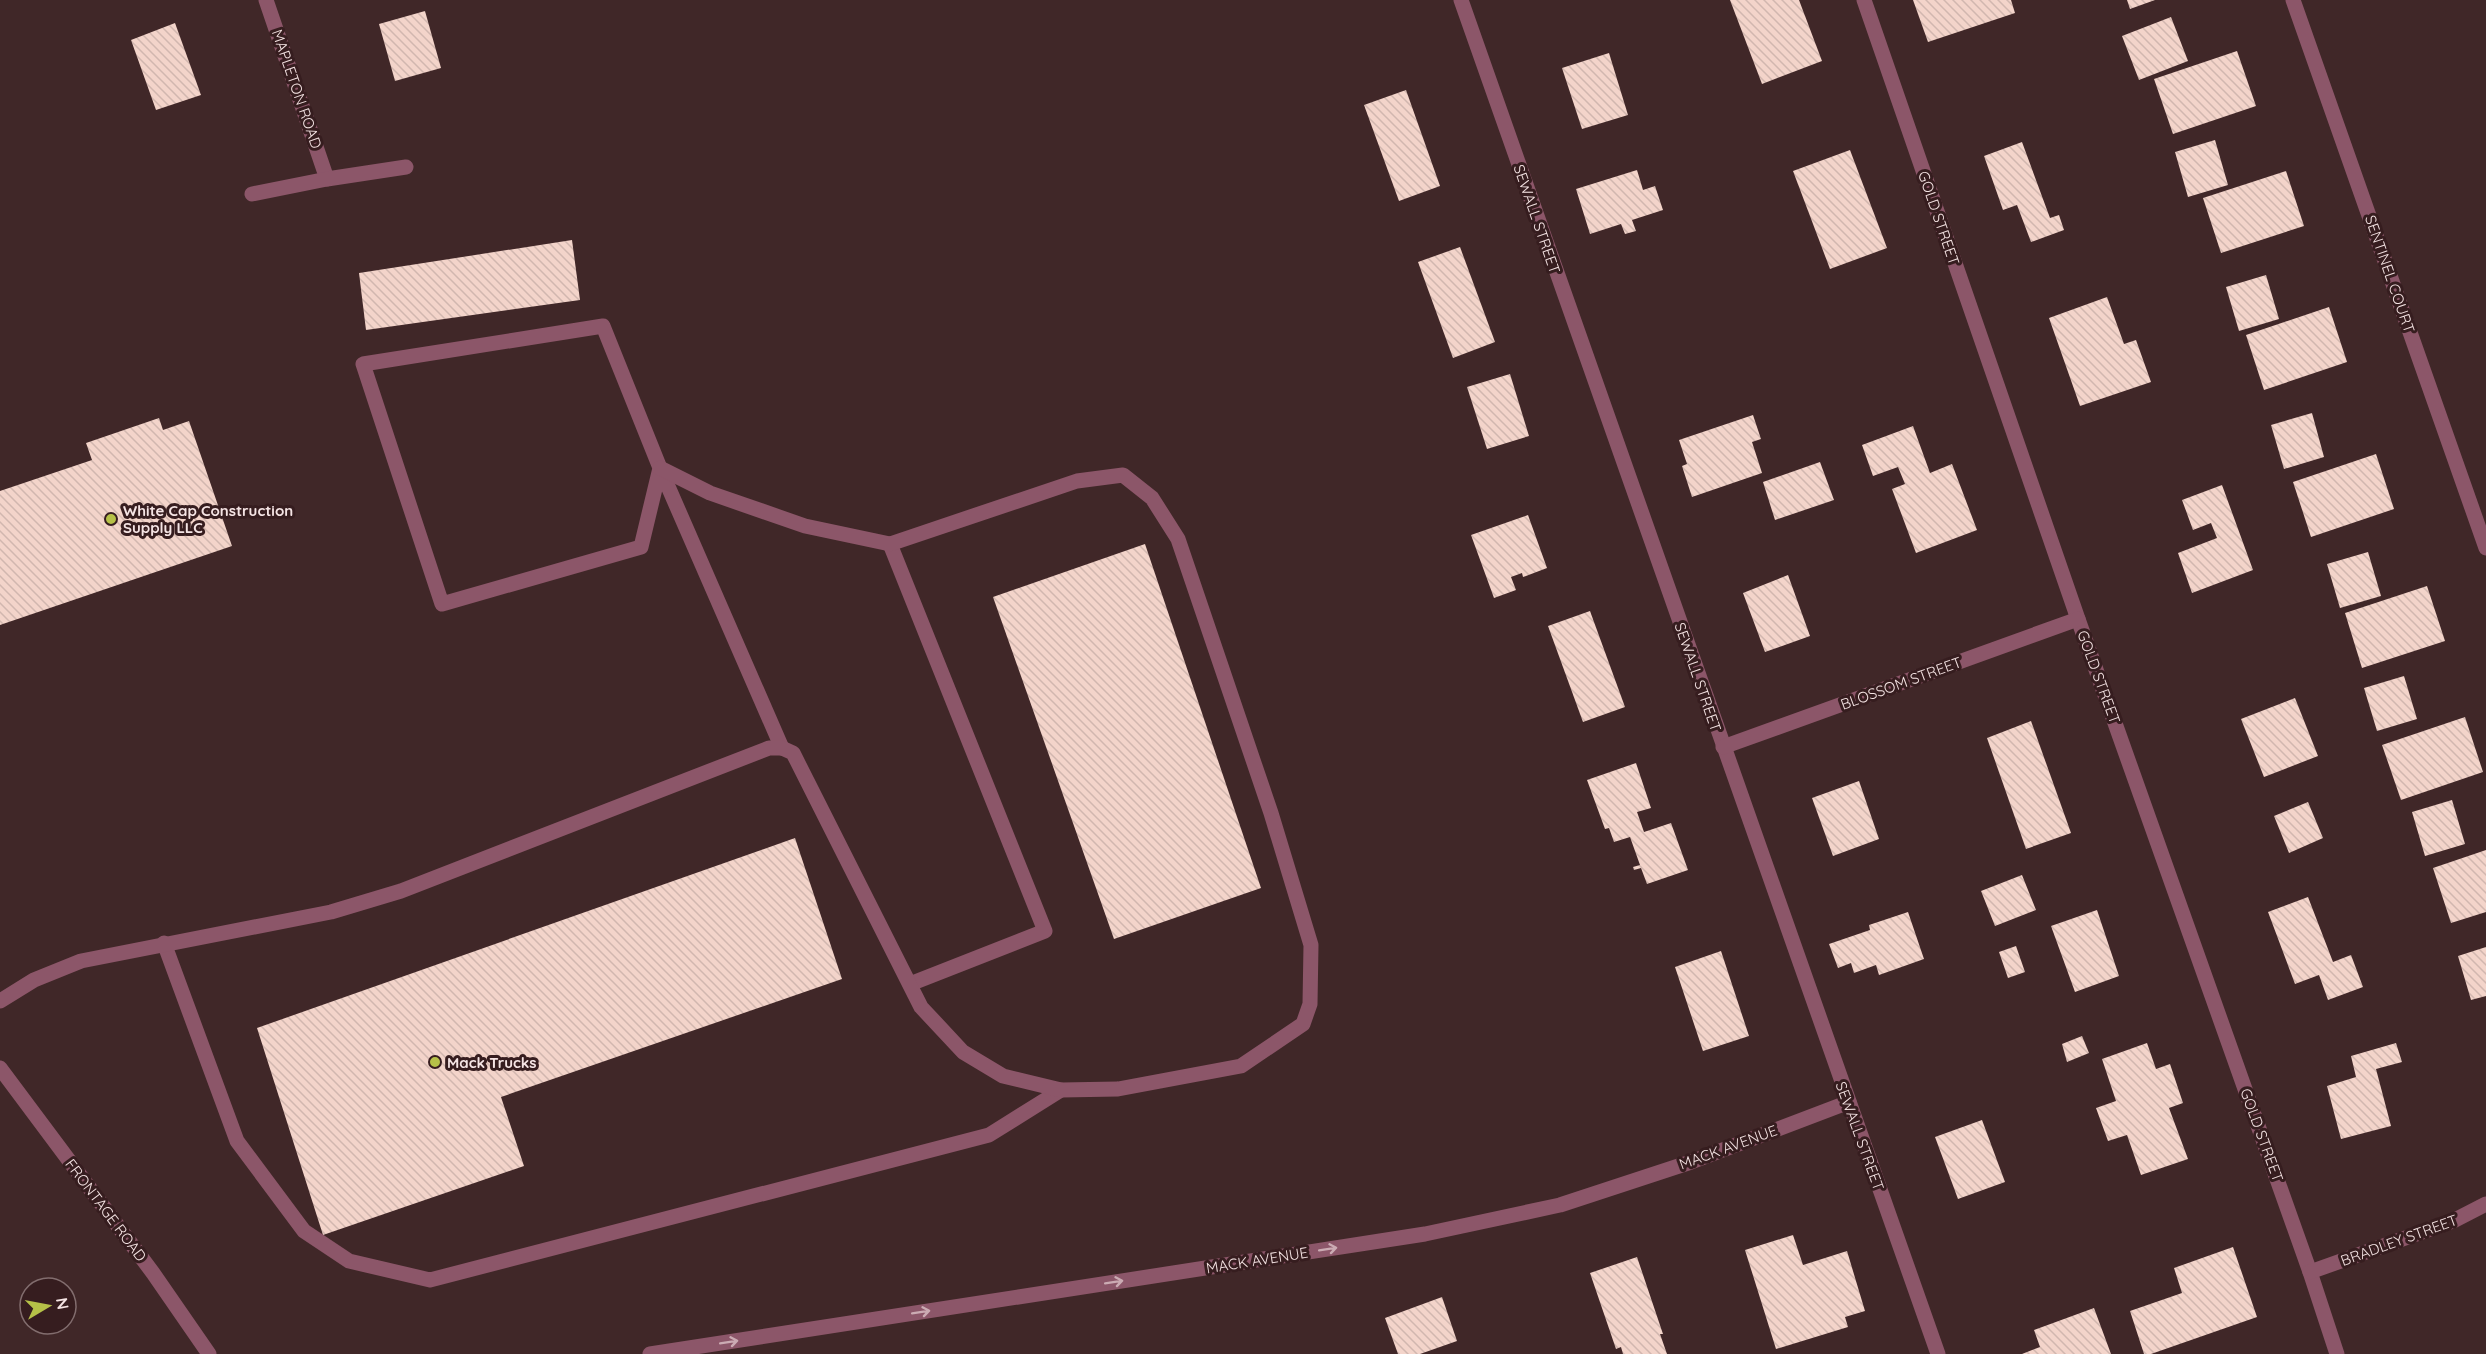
<svg xmlns="http://www.w3.org/2000/svg" width="2486" height="1354" viewBox="0 0 2486 1354" font-family="Quicksand,sans-serif">
  <style>
    .building { fill: url(#building-back-hatch) }
    .lines { fill: none; stroke-linecap: round; stroke-linejoin: round }
    .minor { stroke: #8c5669; stroke-width: 15 }
    .oneway { stroke: #cbabb3 }
    .poi-dot { fill: #b6c148; stroke: #361d1f; stroke-width: 2 }
    .labels { text-anchor: middle; dominant-baseline: central; stroke-width: 6; stroke-linejoin: round; paint-order: stroke }
    .street-label { font-size: 15px; fill: #f5e4e4; stroke: #361d1f }
    .poi-label { font-size: 15px; font-weight: bold; fill: #f5e4e4; stroke: #361d1f; text-anchor: start }
  </style>
  <defs>
    <pattern id="building-back-hatch" width="6" height="6" patternUnits="userSpaceOnUse" patternTransform="scale(1.5)"><rect width="6" height="6" fill="#f3d4ca"/><path d="M-1 5l2 2M0 0l6 6M5-1l2 2" fill="none" stroke="#d1b7af"/></pattern>
  </defs>
  <rect width="100%" height="100%" fill="#402728"/>
  <g class="building">
    <path d="M1730,0H1799L1822,61L1762,84Z"/>
    <path d="M1913,0H2011L2015,13L1928,42Z"/>
    <path d="M2127,0H2155L2130,9Z"/>
    <path d="M425,11L441,68L395,81L379,24Z"/>
    <path d="M2171,17L2188,61L2139,80L2122,36Z"/>
    <path d="M175,23L201,95L156,110L131,40Z"/>
    <path d="M2237,51L2256,106L2173,134L2154,79Z"/>
    <path d="M1609,53L1628,115L1582,129L1562,68Z"/>
    <path d="M1406,90L1440,186L1399,201L1364,105Z"/>
    <path d="M2215,140L2228,185L2188,197L2175,152Z"/>
    <path d="M2022,142L2050,218L2059,215L2064,230L2031,242L2017,205L2003,210L1984,156Z"/>
    <path d="M1850,150L1887,248L1830,269L1793,171Z"/>
    <path d="M1637,170L1643,190L1655,186L1663,210L1632,220L1636,231L1625,234L1621,224L1590,234L1576,189Z"/>
    <path d="M2286,171L2304,226L2221,253L2203,198Z"/>
    <path d="M572,240L580,300L366,330L359,273Z"/>
    <path d="M1460,247L1495,342L1453,358L1418,262Z"/>
    <path d="M2266,275L2279,319L2239,331L2226,287Z"/>
    <path d="M2107,297L2124,344L2136,340L2151,382L2080,406L2049,318Z"/>
    <path d="M2329,307L2347,362L2264,390L2246,335Z"/>
    <path d="M1510,374L1529,436L1487,449L1467,387Z"/>
    <path d="M2312,413L2324,457L2284,469L2271,425Z"/>
    <path d="M1753,415L1761,439L1752,442L1762,473L1692,497L1682,466L1687,464L1679,440Z"/>
    <path d="M159,418L163,430L189,421L232,546L0,625V491L92,460L86,443Z"/>
    <path d="M1913,426L1930,473L1952,464L1977,530L1916,553L1892,489L1905,484L1898,467L1873,476L1862,445Z"/>
    <path d="M2376,454L2394,509L2311,537L2293,482Z"/>
    <path d="M1820,462L1834,500L1775,520L1763,482Z"/>
    <path d="M2222,485L2253,570L2192,593L2178,553L2217,538L2211,523L2193,530L2182,500Z"/>
    <path d="M1528,515L1547,568L1523,577L1522,573L1511,577L1516,590L1494,598L1471,535Z"/>
    <path d="M1145,544L1261,888L1114,939L993,597Z"/>
    <path d="M2368,552L2381,596L2340,608L2327,564Z"/>
    <path d="M1788,575L1810,636L1765,652L1743,593Z"/>
    <path d="M2427,586L2445,641L2362,668L2345,613Z"/>
    <path d="M1590,611L1625,707L1583,722L1548,626Z"/>
    <path d="M2404,676L2417,719L2377,731L2364,688Z"/>
    <path d="M2295,698L2318,756L2264,777L2241,719Z"/>
    <path d="M2465,717L2483,772L2401,800L2382,745Z"/>
    <path d="M2031,721L2071,833L2026,849L1987,738Z"/>
    <path d="M1636,763L1651,808L1637,812L1644,832L1671,823L1688,870L1647,884L1641,868L1634,870L1633,867L1640,865L1630,837L1614,842L1609,828L1605,829L1587,780Z"/>
    <path d="M1859,781L1879,839L1833,856L1812,798Z"/>
    <path d="M2452,800L2465,844L2425,856L2412,812Z"/>
    <path d="M2308,802L2323,838L2289,853L2274,816Z"/>
    <path d="M795,838L842,979L501,1097L524,1166L323,1235L257,1028Z"/>
    <path d="M2486,850V912L2451,923L2433,868Z"/>
    <path d="M2022,875L2036,910L1995,926L1981,891Z"/>
    <path d="M2308,897L2333,962L2351,955L2363,987L2328,1000L2319,975L2295,984L2268,912Z"/>
    <path d="M2097,910L2119,976L2075,992L2051,926Z"/>
    <path d="M1908,912L1924,959L1879,975L1876,965L1854,973L1851,963L1838,968L1829,944L1870,930L1869,925Z"/>
    <path d="M2016,946L2025,972L2008,978L1999,952Z"/>
    <path d="M2486,947V996L2471,1000L2458,956Z"/>
    <path d="M1721,951L1749,1036L1703,1051L1675,967Z"/>
    <path d="M2082,1036L2089,1053L2067,1062L2062,1044Z"/>
    <path d="M2147,1043L2156,1069L2170,1064L2183,1103L2169,1108L2188,1159L2141,1175L2127,1135L2108,1141L2096,1108L2116,1101L2102,1059Z"/>
    <path d="M2396,1043L2402,1062L2376,1069L2391,1126L2341,1139L2327,1086L2356,1077L2351,1056Z"/>
    <path d="M1982,1120L2005,1182L1958,1199L1935,1137Z"/>
    <path d="M1793,1235L1803,1265L1847,1251L1865,1311L1845,1317L1848,1327L1776,1349L1745,1250Z"/>
    <path d="M2233,1247L2257,1317L2151,1354H2144L2130,1311L2182,1293L2174,1268Z"/>
    <path d="M1637,1257L1663,1334H1660L1667,1354H1623L1621,1347L1616,1349L1590,1273Z"/>
    <path d="M1442,1297L1457,1341L1420,1354H1398L1385,1318Z"/>
    <path d="M2094,1308L2111,1354H2022L2040,1347L2034,1330Z"/>
  </g>
  <g class="lines">
    <g class="minor">
      <path d="M266,0L327,179"/>
      <path d="M1461,0L1938,1354"/>
      <path d="M1864,0L2078,619L2310,1272L2337,1354"/>
      <path d="M2293,0L2486,548"/>
      <path d="M252,194L327,179L406,167"/>
      <path d="M660,468L641,547L442,604L363,364L603,326L660,468L782,748"/>
      <path d="M890,544L1045,931L910,984"/>
      <path d="M1723,747L2078,619"/>
      <path d="M164,943L237,1141L304,1231L349,1261L430,1280L989,1135L1061,1090"/>
      <path d="M0,1001L34,980L81,961L331,912L401,891L769,748H782L793,753L921,1007L963,1052L1003,1076L1061,1090L1118,1089L1241,1066L1303,1024L1310,1004L1311,945L1271,813L1178,539L1152,498L1123,475L1077,481L890,544L805,526L710,493L660,468"/>
      <path d="M0,1068L153,1273L209,1354"/>
      <path d="M2310,1272L2453,1221L2486,1204"/>
      <path d="M650,1354L1425,1234L1560,1205L1691,1162L1849,1102"/>
    </g>
  </g>
  <defs><path id="oneway-shaft" d="M-6 0H5M1.5-3L5.5 0L1.5 3" fill="none" stroke-width="1.6" stroke-linecap="round" stroke-linejoin="round" transform="scale(1.5)"/></defs>
  <g class="oneway">
    <use href="#oneway-shaft" transform="translate(1328 1249) rotate(-9)"/>
    <use href="#oneway-shaft" transform="translate(1114 1282) rotate(-9)"/>
    <use href="#oneway-shaft" transform="translate(921 1312) rotate(-9)"/>
    <use href="#oneway-shaft" transform="translate(729 1342) rotate(-9)"/>
  </g>
  <g class="poi-dot">
    <circle cx="111" cy="519" r="6"/>
    <circle cx="435" cy="1062" r="6"/>
  </g>
  <g class="labels">
    <g class="street-label">
      <text transform="translate(297 89) rotate(71)">MAPLETON ROAD</text>
      <text transform="translate(1939 218) rotate(71)">GOLD STREET</text>
      <text transform="translate(1537 219) rotate(71)">SEWALL STREET</text>
      <text transform="translate(2390 274) rotate(71)">SENTINEL COURT</text>
      <text transform="translate(1698 677) rotate(71)">SEWALL STREET</text>
      <text transform="translate(2099 677) rotate(70)">GOLD STREET</text>
      <text transform="translate(1901 683) rotate(-20)">BLOSSOM STREET</text>
      <text transform="translate(2262 1135) rotate(70)">GOLD STREET</text>
      <text transform="translate(1860 1136) rotate(70)">SEWALL STREET</text>
      <text transform="translate(1728 1147) rotate(-20)">MACK AVENUE</text>
      <text transform="translate(106 1210) rotate(53)">FRONTAGE ROAD</text>
      <text transform="translate(2399 1240) rotate(-20)">BRADLEY STREET</text>
      <text transform="translate(1257 1260) rotate(-9)">MACK AVENUE</text>
    </g>
    <g class="poi-label">
      <text x="123" y="510">White Cap Construction<tspan x="123" dy="17">Supply LLC</tspan></text>
      <text x="447" y="1062">Mack Trucks</text>
    </g>
  </g>
  <g transform="translate(48 1306) rotate(80)"><circle r="28" fill="#361d1f" stroke="#826d6e" stroke-width="1.5"/>
  <path d="M0-4.5L10 22L0 15L-10 22Z" fill="#b6c148"/>
  <text y="-9" font-size="16" font-weight="bold" text-anchor="middle" fill="#f5e4e4">N</text>
  </g>
</svg>
